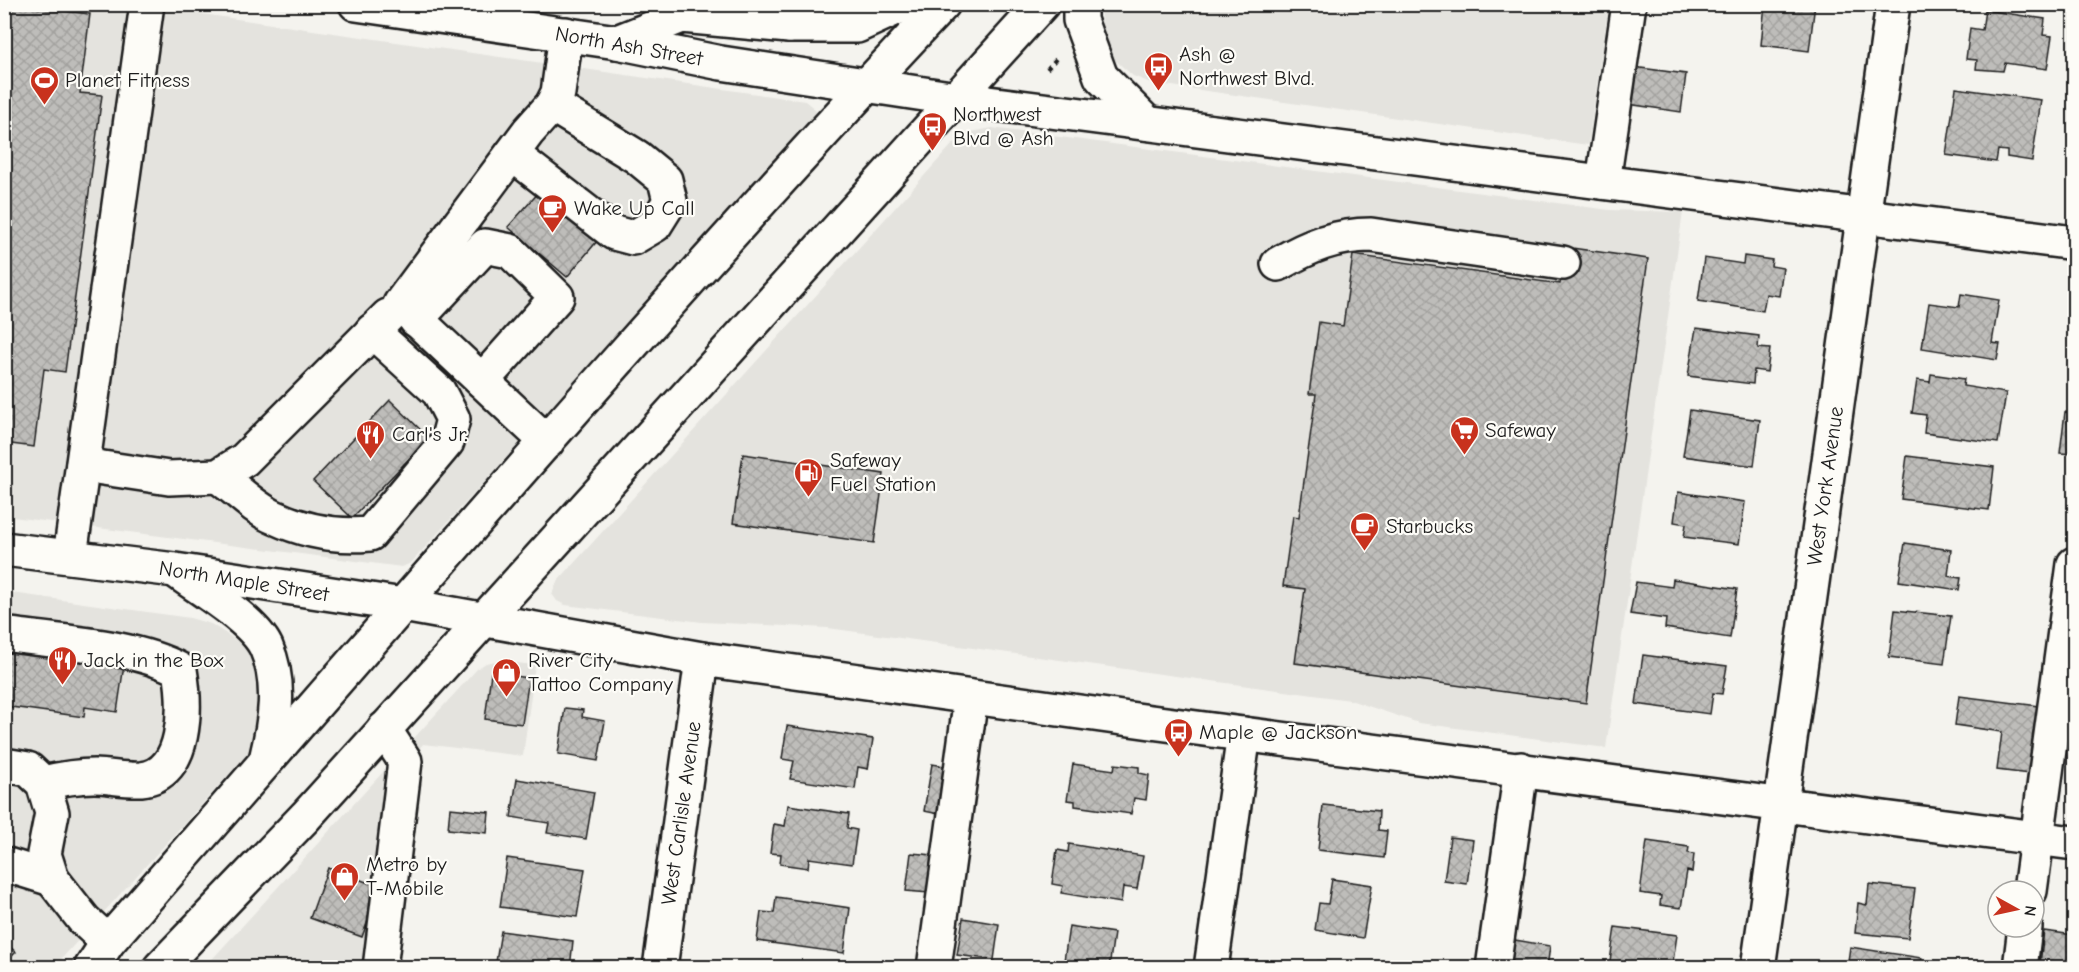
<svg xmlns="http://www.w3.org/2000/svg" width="2079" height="972" viewBox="0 0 2079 972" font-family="'Comic Neue',sans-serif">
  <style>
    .built { fill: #e4e3de }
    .building { fill: url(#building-cross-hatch); stroke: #1c1c1c; stroke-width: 1.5 }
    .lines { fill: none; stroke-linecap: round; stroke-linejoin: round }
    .minor-casing { stroke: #1c1c1c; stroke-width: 38 }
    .major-casing { stroke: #1c1c1c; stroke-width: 38 }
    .path { stroke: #1c1c1c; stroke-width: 4; stroke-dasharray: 4.5 4.5; stroke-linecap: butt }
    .minor { stroke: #fdfcf7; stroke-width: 33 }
    .major { stroke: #fdfcf7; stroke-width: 33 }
    .labels { text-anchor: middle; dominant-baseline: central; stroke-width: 4.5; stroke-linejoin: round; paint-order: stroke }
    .street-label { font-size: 21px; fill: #1c1c1c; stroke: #fdfcf7 }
    .poi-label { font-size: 21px; fill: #1c1c1c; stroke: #fdfcf7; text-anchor: start }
  </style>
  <defs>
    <pattern id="building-cross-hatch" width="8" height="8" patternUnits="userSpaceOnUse" patternTransform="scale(1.5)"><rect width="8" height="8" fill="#bebdba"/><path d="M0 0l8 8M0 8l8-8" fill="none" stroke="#a3a29f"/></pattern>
  </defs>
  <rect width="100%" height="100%" fill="#f4f3ee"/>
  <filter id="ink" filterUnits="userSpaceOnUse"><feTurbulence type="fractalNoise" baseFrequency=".0167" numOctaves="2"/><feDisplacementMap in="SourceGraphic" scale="12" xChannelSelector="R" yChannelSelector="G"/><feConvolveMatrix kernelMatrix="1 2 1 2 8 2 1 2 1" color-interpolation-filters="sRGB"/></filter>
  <g filter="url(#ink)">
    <g class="built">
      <path d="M5,5H140L805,101L816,110L815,116L411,563L402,567L5,516Z"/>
      <path d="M1099,5H1609L1588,145L1151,83L1133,76L1115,60L1104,37Z"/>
      <path d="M992,128L1610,210L1683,212L1606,748L1419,723L1350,700L828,628L702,622L565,605L557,601L552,594L557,582L951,146L966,133Z"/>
      <path d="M5,592L190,618L211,624L245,646L257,666L263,686L262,728L250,751L54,967L5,968Z"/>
      <path d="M496,661L535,665L523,756L423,744L398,775L372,967L204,968L478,668L486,663Z"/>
    </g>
    <g class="building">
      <path d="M4,4L90,14L80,93L102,95L65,372L44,369L34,447L4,443Z"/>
      <path d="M1765,4H1815L1809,51L1761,45Z"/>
      <path d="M1985,10L2045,19L2043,35L2052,36L2047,69L2005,63L2003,71L1976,69L1977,60L1966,59L1970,28L1982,30Z"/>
      <path d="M1633,67L1686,74L1681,112L1628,104Z"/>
      <path d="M1956,88L2041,100L2032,161L2007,157V151L1998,150L1996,162L1946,155Z"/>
      <path d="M540,191L598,240L567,277L508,227Z"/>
      <path d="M1565,247L1648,259L1586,703L1295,663L1305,589L1283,586L1293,516L1299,517L1316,394H1309L1319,322L1343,326L1353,255L1560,284Z"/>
      <path d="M1744,256L1772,260L1771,266L1783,268L1779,296L1766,294L1763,311L1698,301L1704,258L1743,264Z"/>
      <path d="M1961,294L1999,300L1992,343L2000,344L1997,360L1922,348L1929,303L1959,307Z"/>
      <path d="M1696,328L1759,336L1758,348L1770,349L1767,372L1754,370L1753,384L1688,376Z"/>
      <path d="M1931,374L1964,379L1963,386L2006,393L1998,443L1924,433L1926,415L1912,413L1917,380L1930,382Z"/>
      <path d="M390,400L429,438L352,518L313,481Z"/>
      <path d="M1690,410L1760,420L1754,466L1683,456Z"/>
      <path d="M2065,412L2074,414V454L2060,453Z"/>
      <path d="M743,454L884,474L874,543L733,523Z"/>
      <path d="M1907,456L1994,467L1989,510L1901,499Z"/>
      <path d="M1678,492L1745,502L1739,544L1684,537L1686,524L1674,522Z"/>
      <path d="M1905,543L1951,550L1948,576L1961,578L1959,590L1899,581Z"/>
      <path d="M1673,579L1737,589L1730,638L1665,628L1666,619L1630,614L1636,582L1672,587Z"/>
      <path d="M1895,610L1951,616L1944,664L1889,657Z"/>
      <path d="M4,649L124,665L117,712L85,707L84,717L4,706Z"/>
      <path d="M1643,655L1727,666L1722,694L1713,693L1710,714L1636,704Z"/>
      <path d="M491,673L529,678L522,724L485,719Z"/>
      <path d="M1959,696L2046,707L2037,775L1997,770L2002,732L1955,725Z"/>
      <path d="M565,708L583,710L582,717L605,721L598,761L558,754Z"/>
      <path d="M787,726L873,739L868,769L858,767L855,789L790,779L794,761L782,759Z"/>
      <path d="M932,764L957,768L949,816L924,811Z"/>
      <path d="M1073,764L1114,770L1115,764L1139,767V773L1149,775L1146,800L1134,798L1131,814L1075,806V801L1067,800Z"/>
      <path d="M517,779L594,792L586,839L547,833L549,823L511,817Z"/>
      <path d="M788,805L849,814L847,828L857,830L852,864L809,858L808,868L780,864L781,854L770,853L774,824L785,826Z"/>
      <path d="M1323,805L1379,811L1378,830L1387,831L1384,858L1318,850Z"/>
      <path d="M450,808L489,812L487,833L448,829Z"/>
      <path d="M1450,837L1473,840L1467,884L1444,881Z"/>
      <path d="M1647,841L1689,847L1688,853L1694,854L1692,872L1687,871L1681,908L1660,905L1661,896L1640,893Z"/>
      <path d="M1069,844L1143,856L1137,889L1123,887L1121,903L1061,893L1063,886L1052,884L1057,850L1068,852Z"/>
      <path d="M911,853L945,856L941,894L906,891Z"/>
      <path d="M507,858L585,869L577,917L500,907Z"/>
      <path d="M328,868L380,887L362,937L310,918Z"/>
      <path d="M1332,879L1372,885L1363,938L1315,930L1319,903L1328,904Z"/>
      <path d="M1869,884L1915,889L1908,938L1855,933L1858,903L1867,905Z"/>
      <path d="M776,897L850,908L844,953L757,941L761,912L774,913Z"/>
      <path d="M963,918L999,924L994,960L957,955Z"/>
      <path d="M1069,926L1114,933L1109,968H1063Z"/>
      <path d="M1615,927L1677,935L1672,968H1609Z"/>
      <path d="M501,931L573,941L570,968H495Z"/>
      <path d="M2044,931L2074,935V968L2040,964Z"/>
      <path d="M1515,940L1550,946L1547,968H1510Z"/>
      <path d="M4,942L16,952L4,964Z"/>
      <path d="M1850,947L1922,958L1920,968H1847Z"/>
      <path d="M1318,961L1357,966V968H1317Z"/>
    </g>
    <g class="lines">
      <defs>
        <g id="minor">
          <path d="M789,26L792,4"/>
          <path d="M512,154L614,233L633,238L655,225L670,201L665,180L637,157L552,105"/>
          <path d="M1603,182L1629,4"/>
          <path d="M1278,264C1309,246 1336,235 1371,235L1563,263"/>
          <path d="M416,320L485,246L510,251L557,297L482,381"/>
          <path d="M547,442L400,304L528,132L552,105L558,93L566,34"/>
          <path d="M83,465L169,478L218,476L244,460L388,316"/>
          <path d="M218,476C236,489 254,508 274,517C304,531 338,537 370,534L447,442L453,419L439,392L372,331"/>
          <path d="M70,556L147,4"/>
          <path d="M4,634C57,642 134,645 180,670C186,705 188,775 141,779C125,780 109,776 94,776C76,776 60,779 43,783"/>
          <path d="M4,765L28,769L43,783L52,813L44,854L52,879L84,920L108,942"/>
          <path d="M4,864L52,879"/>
          <path d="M2030,891L2074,564"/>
          <path d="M380,968L405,761L384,729"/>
          <path d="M660,968L702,659"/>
          <path d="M934,968L971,697"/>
          <path d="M1211,968L1244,734"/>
          <path d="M1493,968L1521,769"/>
          <path d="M1758,968L1893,4"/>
          <path d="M2020,968L2025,927"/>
        </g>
        <g id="major">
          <path d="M356,4L617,42L721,63L957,99L2074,243"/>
          <path d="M1080,4V20L1101,77L1147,123"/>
          <path d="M617,42L682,16L789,26H857L905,4"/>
          <path d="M4,549L175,570L403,605L702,659L1151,722L2074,843"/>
          <path d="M179,573C203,591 253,620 266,647C282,683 275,723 266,760"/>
          <path d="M91,968L108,942C384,628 656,309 943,4"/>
          <path d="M160,968L306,816L1042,4"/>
        </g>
      </defs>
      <use href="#minor" class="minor-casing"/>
      <use href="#major" class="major-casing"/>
      <path class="path" d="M1047,69L1056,59"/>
      <use href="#minor" class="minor"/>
      <use href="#major" class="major"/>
    </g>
  </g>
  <defs>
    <symbol id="bus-pin" viewBox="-11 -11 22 30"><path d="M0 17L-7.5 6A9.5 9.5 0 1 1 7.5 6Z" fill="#c8321e" stroke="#fdfcf7"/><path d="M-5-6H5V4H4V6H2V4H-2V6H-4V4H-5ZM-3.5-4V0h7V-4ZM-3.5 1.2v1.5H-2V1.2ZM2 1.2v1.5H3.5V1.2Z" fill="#fff"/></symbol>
    <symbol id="stadium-pin" viewBox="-11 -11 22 30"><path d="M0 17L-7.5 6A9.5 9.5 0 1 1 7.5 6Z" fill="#c8321e" stroke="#fdfcf7"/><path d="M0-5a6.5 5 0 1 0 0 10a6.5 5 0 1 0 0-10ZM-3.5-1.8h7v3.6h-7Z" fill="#fff"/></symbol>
    <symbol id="cafe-pin" viewBox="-11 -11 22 30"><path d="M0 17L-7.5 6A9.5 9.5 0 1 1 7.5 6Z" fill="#c8321e" stroke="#fdfcf7"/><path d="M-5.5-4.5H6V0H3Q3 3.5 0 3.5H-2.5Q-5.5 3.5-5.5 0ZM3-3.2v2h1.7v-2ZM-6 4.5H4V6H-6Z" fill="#fff"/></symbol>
    <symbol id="supermarket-pin" viewBox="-11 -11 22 30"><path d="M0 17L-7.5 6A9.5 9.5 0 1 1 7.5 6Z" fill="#c8321e" stroke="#fdfcf7"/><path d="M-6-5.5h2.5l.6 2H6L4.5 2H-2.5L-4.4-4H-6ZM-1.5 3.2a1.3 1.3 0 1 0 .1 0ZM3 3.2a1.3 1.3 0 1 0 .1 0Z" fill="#fff"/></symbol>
    <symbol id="restaurant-pin" viewBox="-11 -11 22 30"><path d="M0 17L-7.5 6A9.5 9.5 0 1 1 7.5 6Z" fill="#c8321e" stroke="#fdfcf7"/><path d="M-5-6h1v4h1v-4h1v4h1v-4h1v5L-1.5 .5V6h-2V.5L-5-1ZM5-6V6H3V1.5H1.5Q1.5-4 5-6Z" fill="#fff"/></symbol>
    <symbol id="fuel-pin" viewBox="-11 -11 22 30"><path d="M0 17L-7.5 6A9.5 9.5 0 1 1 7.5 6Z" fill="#c8321e" stroke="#fdfcf7"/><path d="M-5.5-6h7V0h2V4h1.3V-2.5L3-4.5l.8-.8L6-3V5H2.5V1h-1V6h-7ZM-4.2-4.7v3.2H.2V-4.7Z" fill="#fff"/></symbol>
    <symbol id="shop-pin" viewBox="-11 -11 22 30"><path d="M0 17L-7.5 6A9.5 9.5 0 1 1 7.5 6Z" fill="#c8321e" stroke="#fdfcf7"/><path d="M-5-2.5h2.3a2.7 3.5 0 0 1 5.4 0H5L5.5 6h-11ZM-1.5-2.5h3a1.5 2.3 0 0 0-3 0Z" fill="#fff"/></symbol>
  </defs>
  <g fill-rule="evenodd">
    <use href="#bus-pin" x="1142" y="50" width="33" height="45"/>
    <use href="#stadium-pin" x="28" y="64" width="33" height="45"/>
    <use href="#bus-pin" x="916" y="110" width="33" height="45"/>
    <use href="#cafe-pin" x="536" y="192" width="33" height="45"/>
    <use href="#supermarket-pin" x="1448" y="414" width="33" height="45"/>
    <use href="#restaurant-pin" x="354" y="418" width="33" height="45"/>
    <use href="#fuel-pin" x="792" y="456" width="33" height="45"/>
    <use href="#cafe-pin" x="1348" y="510" width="33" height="45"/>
    <use href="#restaurant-pin" x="46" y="644" width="33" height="45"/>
    <use href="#shop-pin" x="490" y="656" width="33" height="45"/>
    <use href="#bus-pin" x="1162" y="716" width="33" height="45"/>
    <use href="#shop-pin" x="328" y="860" width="33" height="45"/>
  </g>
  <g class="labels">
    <g class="street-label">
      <text transform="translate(629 46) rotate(10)">North Ash Street</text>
      <text transform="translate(1825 486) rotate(-82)">West York Avenue</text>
      <text transform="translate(244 581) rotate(9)">North Maple Street</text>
      <text transform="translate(681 813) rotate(-82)">West Carlisle Avenue</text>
    </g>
    <g class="poi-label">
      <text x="1179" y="54">Ash @<tspan x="1179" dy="24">Northwest Blvd.</tspan></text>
      <text x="65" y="80">Planet Fitness</text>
      <text x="953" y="114">Northwest<tspan x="953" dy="24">Blvd @ Ash</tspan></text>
      <text x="574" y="208">Wake Up Call</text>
      <text x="1485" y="430">Safeway</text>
      <text x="392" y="434">Carl's Jr.</text>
      <text x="830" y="460">Safeway<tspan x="830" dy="24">Fuel Station</tspan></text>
      <text x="1386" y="526">Starbucks</text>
      <text x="84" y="660">Jack in the Box</text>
      <text x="528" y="660">River City<tspan x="528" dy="24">Tattoo Company</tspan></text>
      <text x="1199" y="732">Maple @ Jackson</text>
      <text x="366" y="864">Metro by<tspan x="366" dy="24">T-Mobile</tspan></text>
    </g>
  </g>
  <rect width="2079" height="972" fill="none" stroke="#fdfcf7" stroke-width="24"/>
  <rect x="12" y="12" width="2055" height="948" fill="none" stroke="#1c1c1c" stroke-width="2" filter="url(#ink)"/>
  <g transform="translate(2016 909) rotate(98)"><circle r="28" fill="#fdfcf7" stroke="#a3a29f" stroke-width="1.5"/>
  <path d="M0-4.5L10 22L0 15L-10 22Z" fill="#c8321e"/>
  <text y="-9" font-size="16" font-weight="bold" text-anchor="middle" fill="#1c1c1c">N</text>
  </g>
</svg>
